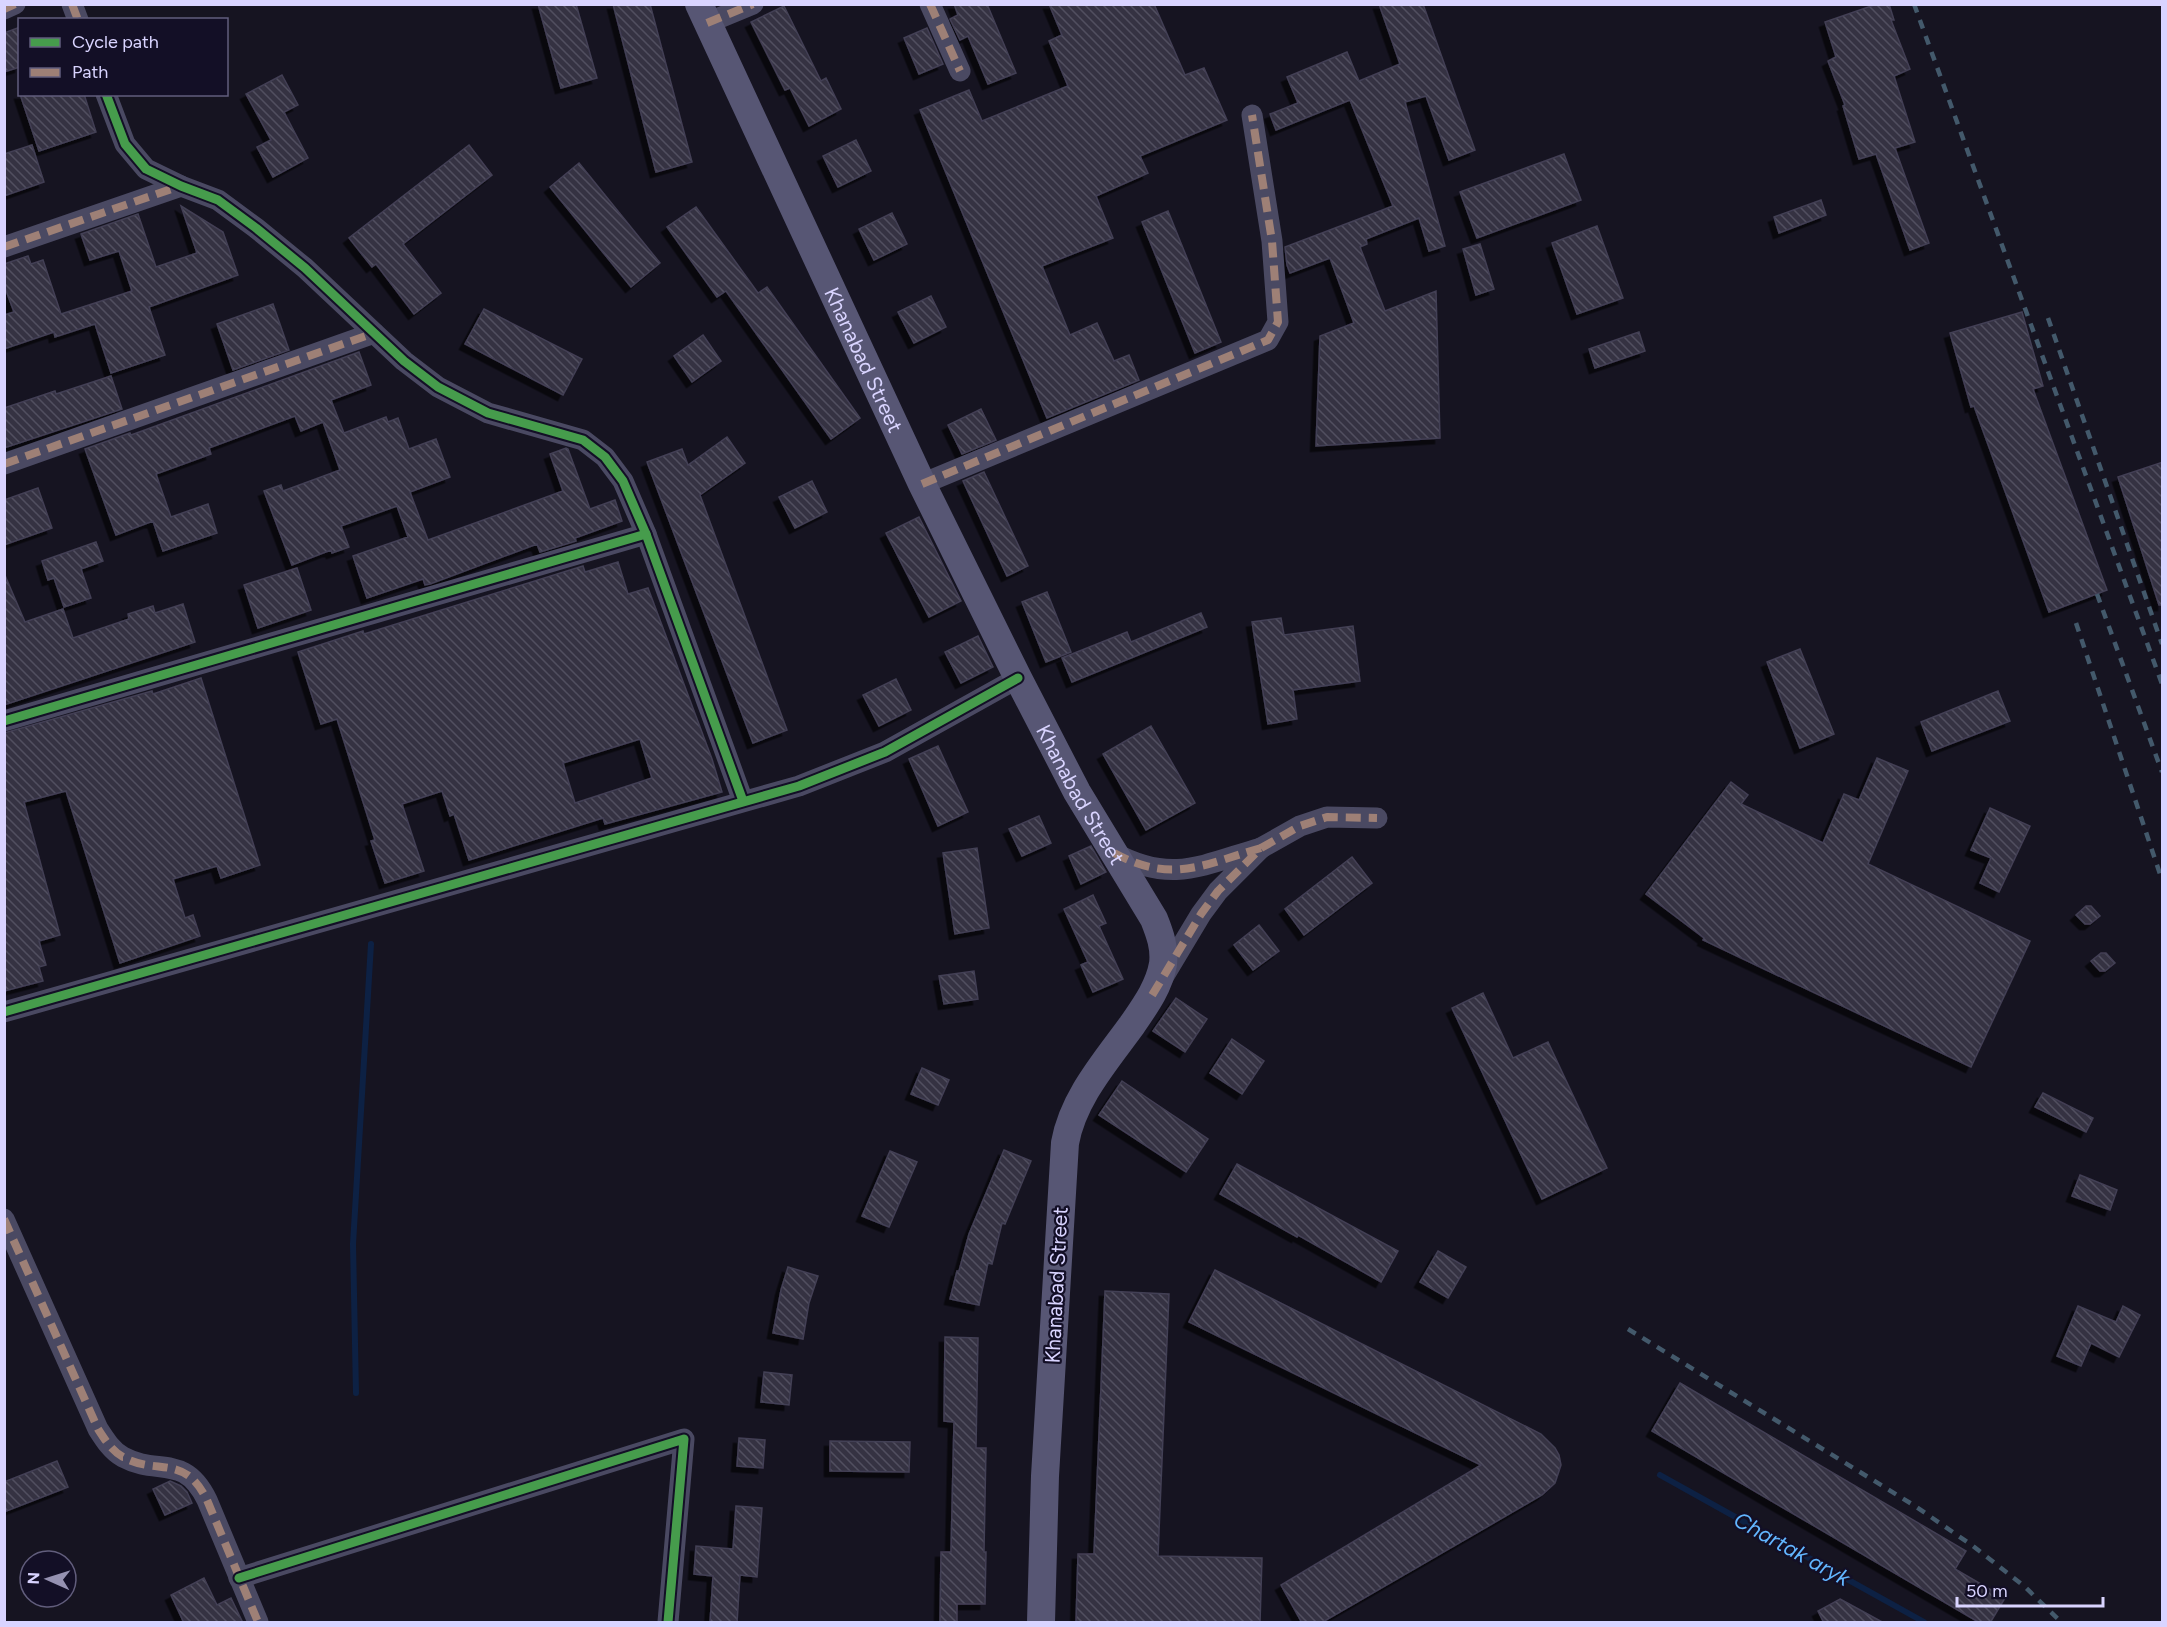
<svg xmlns="http://www.w3.org/2000/svg" width="2167" height="1627" viewBox="0 0 2167 1627" font-family="Figtree,sans-serif">
  <style>
    .lines { fill: none; stroke-linecap: round; stroke-linejoin: round }
    .stream { stroke: #0d2144; stroke-width: 6 }
    .building { fill: url(#building-back-hatch); stroke: #433f54; stroke-width: 1.5; fill-rule: evenodd; filter: url(#shadow) }
    .minor { stroke: #4a4962; stroke-width: 21 }
    .secondary { stroke: #575674; stroke-width: 28 }
    .rail { stroke: #43596b; stroke-width: 4.5; stroke-dasharray: 9 8; stroke-linecap: butt }
    .quiet { stroke: #9e8076; stroke-width: 8; stroke-dasharray: 15 8; stroke-linecap: butt }
    .cycleway-casing { stroke: #130f26; stroke-width: 13 }
    .cycleway { stroke: #469c4c; stroke-width: 9 }
    .labels { text-anchor: middle; dominant-baseline: central; stroke-width: 4.5; stroke-linejoin: round; paint-order: stroke }
    .street-label { font-size: 21px; fill: #d9d4ff; stroke: #130f26 }
    .water-label { font-size: 22px; font-style: italic; fill: #62b6ff; stroke: #130f26 }
  </style>
  <defs>
    <pattern id="building-back-hatch" width="6" height="6" patternUnits="userSpaceOnUse" patternTransform="scale(1.5)"><rect width="6" height="6" fill="#343243"/><path d="M-1 5l2 2M0 0l6 6M5-1l2 2" fill="none" stroke="#514f5f"/></pattern>
    <filter id="shadow"><feDropShadow dx="-5.5" dy="5.5" stdDeviation="0" flood-color="#0009"/></filter>
  </defs>
  <rect width="100%" height="100%" fill="#161421"/>
  <g class="lines">
    <g class="stream">
      <path d="M356,1393L353,1244L371,944"/>
      <path d="M1660,1475L1924,1622"/>
    </g>
  </g>
  <g class="building">
    <path d="M538,4H576L597,78L561,88Z"/>
    <path d="M613,4H650L692,162L656,172Z"/>
    <path d="M954,4H987L1016,73L988,84L968,36L960,40L950,19L958,15Z"/>
    <path d="M1049,4H1154L1185,75L1204,68L1227,120L1140,156L1148,173L1096,196L1113,238L1042,266L1070,335L1097,323L1114,361L1129,355L1139,380L1047,418L920,110L969,90L982,121L1068,86L1049,41L1062,35Z"/>
    <path d="M1379,4H1423L1475,150L1449,160L1426,96L1405,102L1445,246L1429,251L1419,218L1366,239L1367,244L1360,247L1385,311L1436,291L1440,438L1316,446L1320,336L1354,323L1330,258L1290,273L1287,265L1285,247L1393,206L1350,100L1276,130L1270,114L1298,103L1287,77L1347,52L1359,81L1400,64Z"/>
    <path d="M1877,4H1889L1894,20H1891L1910,69L1894,76L1915,142L1895,148L1929,243L1910,250L1876,154L1859,159L1843,106L1845,105L1828,61L1836,57L1825,22Z"/>
    <path d="M784,6L821,81L826,78L841,109L809,126L790,88L785,90L751,22Z"/>
    <path d="M20,27V67L4,72V33Z"/>
    <path d="M927,28L943,64L919,74L904,38Z"/>
    <path d="M282,75L298,105L284,112L308,158L273,177L257,147L271,140L246,94Z"/>
    <path d="M20,94H84L96,132L39,151Z"/>
    <path d="M856,140L871,171L838,187L823,156Z"/>
    <path d="M32,145L44,182L4,196V154Z"/>
    <path d="M469,145L492,175L403,244L441,293L414,314L376,264L372,267L349,238Z"/>
    <path d="M1564,154L1581,200L1477,238L1460,192Z"/>
    <path d="M579,163L660,263L631,287L550,187Z"/>
    <path d="M1821,200L1826,215L1779,233L1774,217Z"/>
    <path d="M181,206L223,232L238,275L149,307L165,355L111,373L95,324L55,337L54,332L4,349V315L14,312L4,285V264L28,256L31,264L43,260L61,314L132,291L119,251L90,260L81,234L138,214L156,267L197,253Z"/>
    <path d="M696,207L758,293L767,287L860,418L831,439L726,291L717,297L667,227Z"/>
    <path d="M1168,211L1221,342L1195,353L1142,222Z"/>
    <path d="M892,213L907,244L874,260L859,229Z"/>
    <path d="M1597,226L1623,298L1577,314L1552,243Z"/>
    <path d="M1480,244L1494,289L1476,295L1463,249Z"/>
    <path d="M931,296L946,327L914,343L898,312Z"/>
    <path d="M273,304L289,350L233,370L217,324Z"/>
    <path d="M484,309L582,359L563,395L465,344Z"/>
    <path d="M2022,312L2043,386L2033,389L2107,590L2049,612L1974,406L1971,407L1950,333Z"/>
    <path d="M1639,332L1645,351L1595,368L1589,349Z"/>
    <path d="M703,335L721,361L692,382L674,356Z"/>
    <path d="M359,352L371,385L331,400L344,433L386,417L388,422L398,418L409,449L436,439L450,477L410,492L428,540L563,491L550,454L566,448L568,449L590,509L615,500L622,521L575,538L576,541L540,552L537,544L430,584L425,585L423,579L367,598L353,556L408,537L397,506L341,526L349,547L332,553L331,550L292,565L264,491L281,485L283,491L340,470L323,422L301,431L295,416L209,448L211,454L156,474L171,517L208,504L217,533L163,551L153,521L116,535L85,449L130,433L131,435Z"/>
    <path d="M111,376L122,409L4,448V408L55,391L56,394Z"/>
    <path d="M981,409L996,440L962,454L948,425Z"/>
    <path d="M727,437L745,463L700,495L787,730L753,743L647,462L682,449L688,465Z"/>
    <path d="M2163,462V605H2159L2118,477Z"/>
    <path d="M984,472L1028,566L1007,576L963,481Z"/>
    <path d="M812,481L827,512L795,528L779,497Z"/>
    <path d="M38,488L52,528L4,545V500Z"/>
    <path d="M919,517L961,601L929,617L886,533Z"/>
    <path d="M96,542L103,561L81,569L91,598L64,607L54,578L48,580L42,561Z"/>
    <path d="M618,562L628,594L648,588L712,759L722,792L605,824L603,818L469,860L454,814L450,816L442,791L402,804L424,871L385,883L371,841L375,840L337,719L321,724L298,652L363,631L364,634L583,566L585,572ZM640,739L652,778L575,803L563,763Z"/>
    <path d="M297,568L311,610L258,628L244,585Z"/>
    <path d="M4,573L25,622L63,609L73,638L129,619L128,614L153,606L155,613L183,604L195,642L4,705Z"/>
    <path d="M1047,592L1071,652L1046,662L1022,602Z"/>
    <path d="M1201,613L1207,627L1072,682L1062,658L1127,632L1131,642Z"/>
    <path d="M1281,618L1284,635L1353,626L1360,681L1293,690L1297,719L1268,724L1252,622Z"/>
    <path d="M978,636L993,667L961,683L945,652Z"/>
    <path d="M1800,649L1834,734L1800,748L1767,662Z"/>
    <path d="M201,678L260,865L221,878L217,866L173,879L185,918L193,915L200,936L120,963L66,791L24,802L60,935L39,941L46,965L39,967L43,981L4,991V733L152,691L153,694Z"/>
    <path d="M896,679L911,710L879,726L863,695Z"/>
    <path d="M1998,691L2010,721L1932,751L1921,722Z"/>
    <path d="M1151,726L1195,803L1146,830L1103,754Z"/>
    <path d="M938,746L968,812L938,826L909,759Z"/>
    <path d="M1877,758L1908,771L1868,864L2030,941L1971,1067L1703,940L1704,938L1646,894L1731,782L1748,795L1741,804L1823,843L1844,794L1859,800Z"/>
    <path d="M1990,808L2030,826L1999,892L1980,883L1991,858L1971,850Z"/>
    <path d="M1039,816L1051,843L1022,856L1009,829Z"/>
    <path d="M1091,846L1106,872L1081,884L1069,856Z"/>
    <path d="M977,848L989,928L955,934L943,853Z"/>
    <path d="M1352,857L1372,883L1304,935L1285,909Z"/>
    <path d="M1093,895L1106,923L1099,926L1123,979L1093,992L1081,965L1088,962L1064,909Z"/>
    <path d="M2086,906H2091L2100,916L2090,924H2085L2076,915Z"/>
    <path d="M1259,925L1279,951L1253,970L1234,945Z"/>
    <path d="M2101,953H2106L2115,963L2105,971H2100L2091,961Z"/>
    <path d="M974,971L978,999L944,1004L939,976Z"/>
    <path d="M1483,993L1513,1058L1548,1042L1607,1168L1542,1199L1452,1008Z"/>
    <path d="M1176,998L1207,1019L1185,1052L1153,1031Z"/>
    <path d="M1232,1039L1264,1061L1242,1094L1210,1073Z"/>
    <path d="M922,1068L949,1080L938,1105L911,1094Z"/>
    <path d="M1122,1081L1208,1139L1186,1172L1099,1115Z"/>
    <path d="M2043,1093L2093,1118L2086,1132L2035,1107Z"/>
    <path d="M1004,1150L1031,1161L1005,1224L1002,1223L992,1264L988,1263L979,1305L950,1299L957,1271H959L969,1234Z"/>
    <path d="M890,1151L917,1162L889,1227L862,1216Z"/>
    <path d="M1237,1164L1398,1251L1381,1282L1298,1235L1297,1237L1220,1194Z"/>
    <path d="M2080,1175L2117,1190L2110,1210L2072,1196Z"/>
    <path d="M1438,1251L1466,1267L1448,1298L1420,1282Z"/>
    <path d="M788,1267L818,1276L809,1303L803,1339L773,1333L781,1290Z"/>
    <path d="M1215,1270L1541,1434L1555,1448L1559,1455L1561,1465L1555,1483L1542,1495L1321,1623H1302L1281,1585L1481,1465L1189,1322Z"/>
    <path d="M1105,1291L1169,1294L1158,1556L1262,1558L1260,1623H1076L1078,1554H1094Z"/>
    <path d="M2078,1306L2116,1322L2123,1306L2140,1315L2119,1357L2091,1343L2081,1366L2057,1356Z"/>
    <path d="M945,1337L978,1338L976,1448H986L984,1552H986L985,1604H957V1623H940L941,1552H951L954,1422L944,1421Z"/>
    <path d="M764,1372L792,1375L789,1405L761,1402Z"/>
    <path d="M1680,1383L1966,1551L1955,1569L2005,1598L1990,1623H1980L1652,1431Z"/>
    <path d="M739,1438L765,1440L763,1468L737,1466Z"/>
    <path d="M830,1441L910,1442L909,1472L830,1471Z"/>
    <path d="M57,1461L68,1487L4,1512V1482Z"/>
    <path d="M170,1481L181,1486L187,1492L192,1503L165,1515L153,1489Z"/>
    <path d="M736,1506L762,1508L757,1577L740,1575L737,1623H710L713,1576L694,1574L696,1546L733,1549Z"/>
    <path d="M204,1578L217,1605L231,1598L243,1623H184L171,1595Z"/>
    <path d="M1840,1599L1884,1623H1824L1818,1611Z"/>
  </g>
  <g class="lines">
    <g class="minor">
      <path d="M72,4L78,20"/>
      <path d="M930,4L960,71"/>
      <path d="M4,9L15,4"/>
      <path d="M707,23L753,4"/>
      <path d="M106,94L125,144L146,169L181,186L218,200L256,228L305,268L404,361L438,387L488,413L583,440L605,457L623,481L646,534L743,801"/>
      <path d="M4,247L181,186"/>
      <path d="M4,464L374,333"/>
      <path d="M922,484L1268,340L1278,322L1272,241L1252,115"/>
      <path d="M4,721L646,534"/>
      <path d="M1261,848L1300,826L1327,817L1377,818"/>
      <path d="M1114,853C1172,884 1202,865 1261,848L1218,891L1201,914L1162,979"/>
      <path d="M4,1012L799,786L885,752L1018,678"/>
      <path d="M4,1219L98,1429C105,1440 112,1451 123,1457C158,1476 184,1453 207,1500L258,1622"/>
      <path d="M239,1578L684,1439L668,1622"/>
    </g>
    <path class="secondary" id="s1" d="M699,4L922,484L1018,678L1077,792L1154,919C1160,934 1165,948 1163,964C1159,987 1145,1006 1132,1025C1106,1061 1073,1098 1065,1143L1045,1476L1041,1622"/>
    <g class="rail">
      <path d="M1914,4L2162,684"/>
      <path d="M2048,318L2162,644"/>
      <path d="M2097,594L2162,772"/>
      <path d="M2076,623L2162,880"/>
      <path d="M1628,1329L1915,1506L1973,1546L2024,1586L2061,1622"/>
    </g>
    <g class="quiet">
      <path d="M72,4L78,20"/>
      <path d="M930,4L960,71"/>
      <path d="M4,9L15,4"/>
      <path d="M707,23L753,4"/>
      <path d="M4,247L180,186"/>
      <path d="M4,464L374,333"/>
      <path d="M922,484L1268,340L1278,322L1272,241L1252,115"/>
      <path d="M1261,848L1300,826L1327,817L1377,818"/>
      <path d="M1114,853C1172,884 1202,865 1261,848L1218,891L1201,914L1151,997"/>
      <path d="M4,1219L98,1429C105,1440 112,1451 123,1457C158,1476 184,1453 207,1500L258,1622"/>
    </g>
    <defs>
      <g id="cycleway">
        <path d="M106,94L125,144L146,169L181,186L218,200L256,228L305,268L404,361L438,387L488,413L583,440L605,457L623,481L646,534L743,801"/>
        <path d="M4,721L646,534"/>
        <path d="M4,1012L799,786L885,752L1018,678"/>
        <path d="M239,1578L684,1439L668,1622"/>
      </g>
    </defs>
    <use href="#cycleway" class="cycleway-casing"/>
    <use href="#cycleway" class="cycleway"/>
  </g>
  <g class="labels">
    <g class="street-label">
      <text stroke="none"><textPath href="#s1" startOffset="392">Khanabad Street</textPath></text>
      <text stroke="none"><textPath href="#s1" startOffset="878">Khanabad Street</textPath></text>
      <text transform="translate(1056 1285) rotate(-87)">Khanabad Street</text>
    </g>
    <g class="water-label">
      <text transform="translate(1792 1549) rotate(29)">Chartak aryk</text>
    </g>
  </g>
  <rect width="2167" height="1627" fill="none" stroke="#d9d4ff" stroke-width="12"/>
  <rect x="18" y="18" width="210" height="78" fill="#130f26" stroke="#625e7d" stroke-width="1.5"/>
  <rect x="30" y="38" width="30" height="9" fill="#469c4c" stroke="#625e7d" stroke-width="1.5"/>
  <text x="72" y="48" font-size="18" fill="#d9d4ff">Cycle path</text>
  <rect x="30" y="68" width="30" height="9" fill="#9e8076" stroke="#625e7d" stroke-width="1.5"/>
  <text x="72" y="78" font-size="18" fill="#d9d4ff">Path</text>
  <g transform="translate(48 1579) rotate(273)"><circle r="28" fill="#130f26" stroke="#625e7d" stroke-width="1.5"/>
  <path d="M0-4.5L10 22L0 15L-10 22Z" fill="#9591b1"/>
  <text y="-9" font-size="16" font-weight="bold" text-anchor="middle" fill="#d9d4ff">N</text>
  </g>
  <path d="M1957 1597v9h146v-9" fill="none" stroke="#d9d4ff" stroke-width="3"/>
  <text x="1966" y="1597" font-size="18" fill="#d9d4ff" stroke="#130f26" stroke-width="4.5" paint-order="stroke">50 m</text>
</svg>
